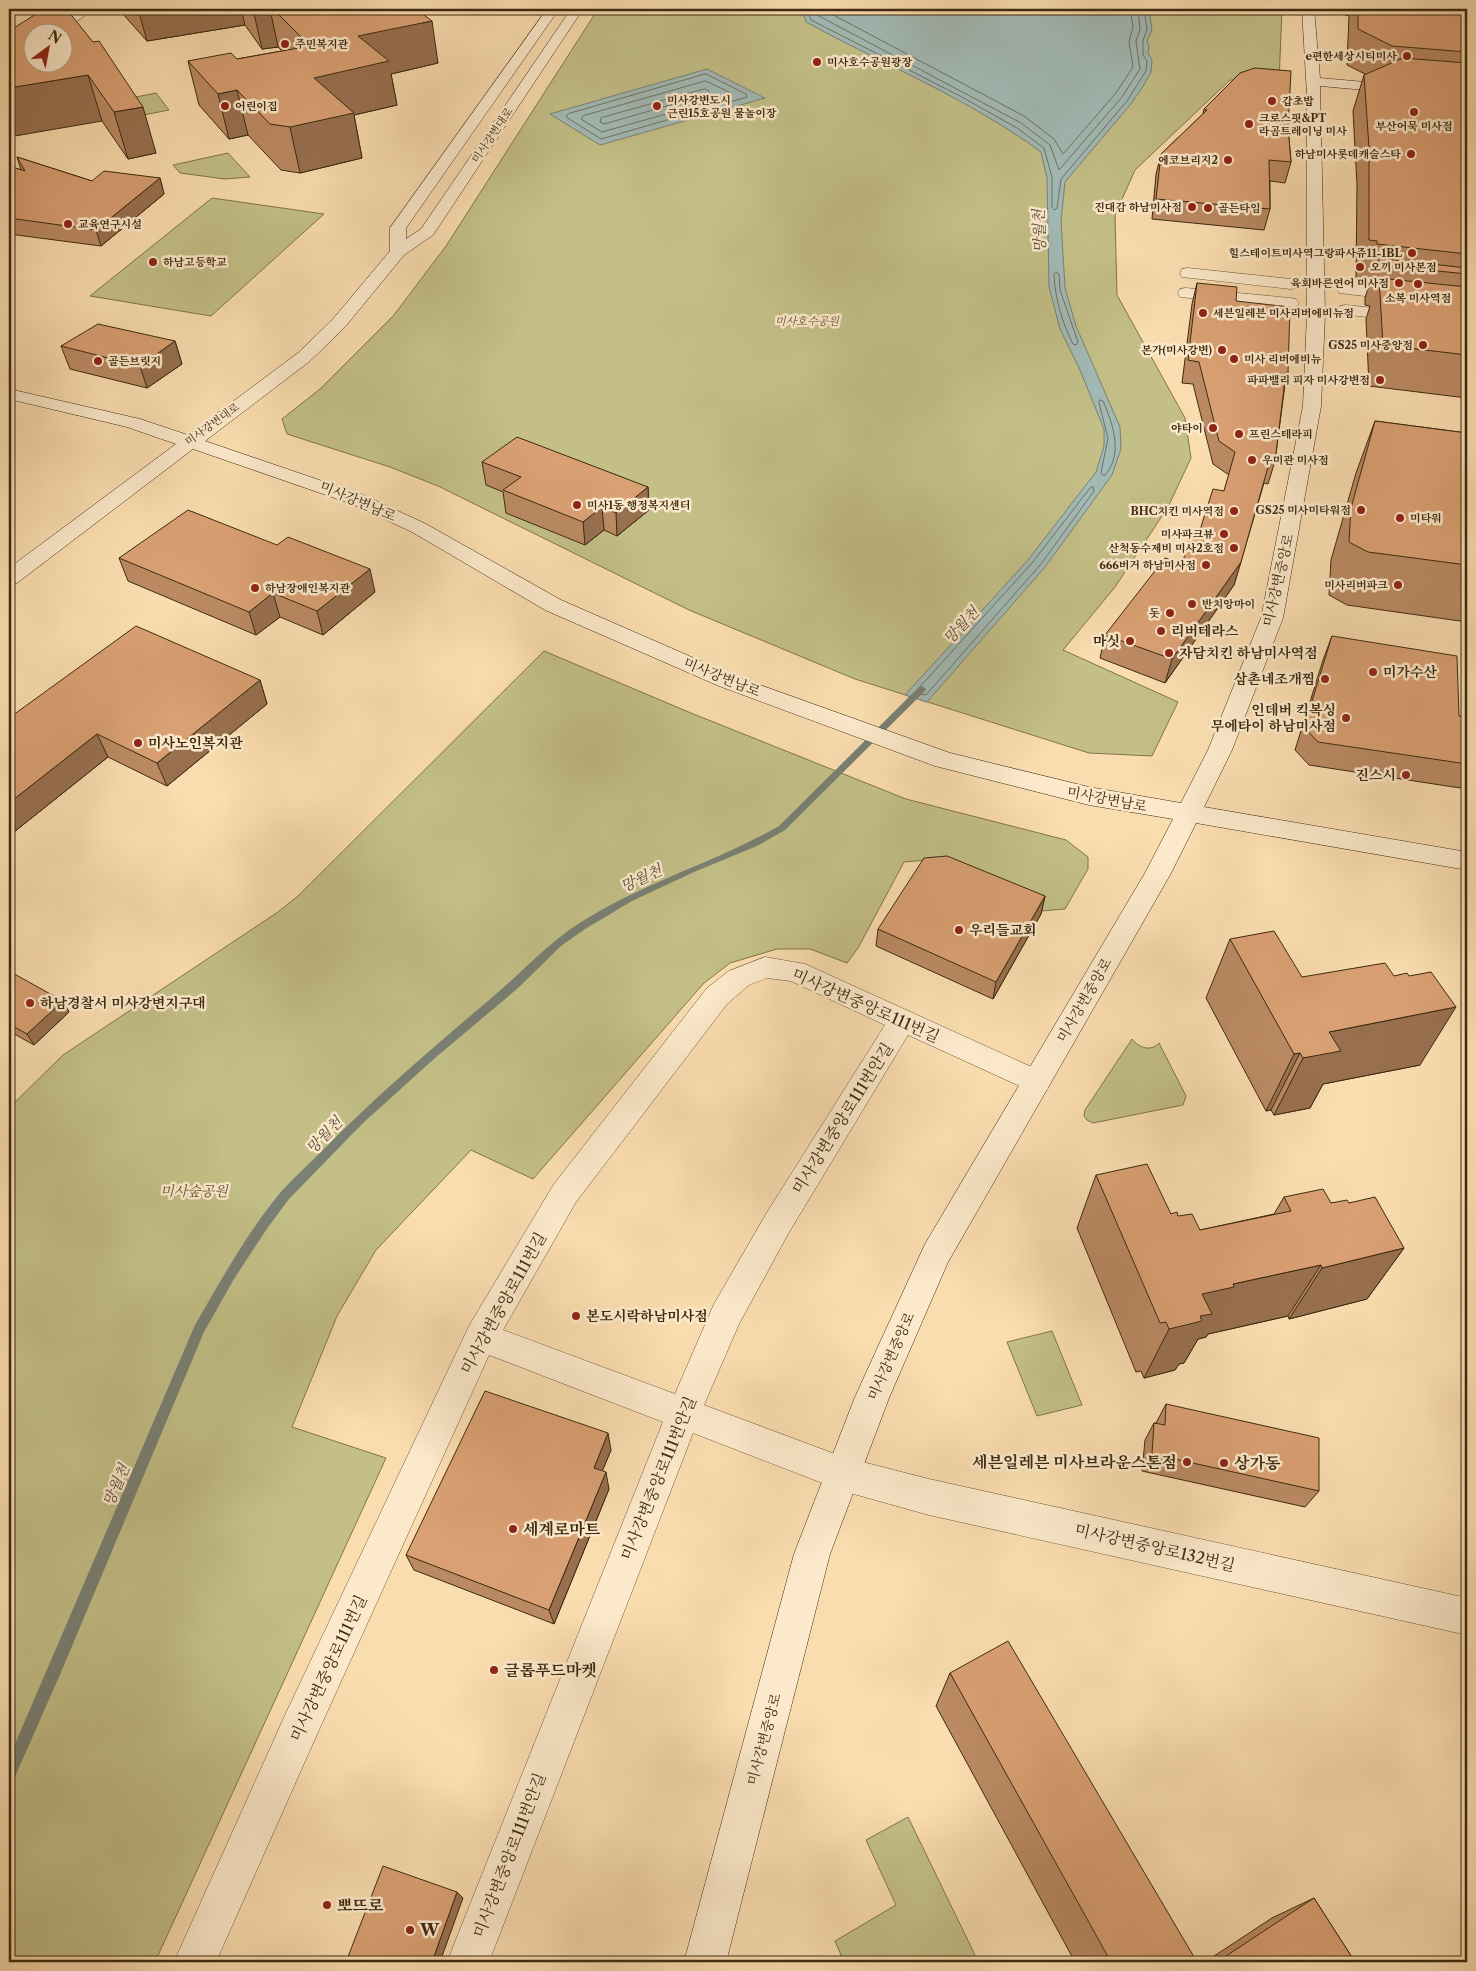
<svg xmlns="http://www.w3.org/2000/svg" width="1476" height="1971" viewBox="0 0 1476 1971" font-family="'Libre Caslon Text','Noto Serif KR',serif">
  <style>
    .green { fill: #c3bf87; stroke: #80744c }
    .water { fill: #a2bab6; stroke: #798074 }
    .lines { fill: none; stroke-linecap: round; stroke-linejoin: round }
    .shore { stroke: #6f7263; stroke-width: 1 }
    .stream { fill: #798074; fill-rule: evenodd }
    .street-casing { stroke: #6c5738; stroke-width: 1 }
    .secondary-casing { stroke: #3c2a10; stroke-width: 1 }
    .street { fill: #fce9cb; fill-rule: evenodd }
    .secondary { fill: #fce9cb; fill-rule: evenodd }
    .wall { fill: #bb8a63; stroke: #3c2a10 }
    .shaded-wall { fill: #987050; stroke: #3c2a10 }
    .building { fill: #d9a073; stroke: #3c2a10; fill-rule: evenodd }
    .poi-dot { fill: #8f2418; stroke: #fce9cb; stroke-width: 2 }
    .labels { text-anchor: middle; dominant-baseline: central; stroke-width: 5; stroke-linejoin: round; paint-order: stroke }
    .far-poi-label { font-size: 11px; font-weight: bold; fill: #3c2a10; stroke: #fce9cb; text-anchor: start }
    .far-street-label { font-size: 11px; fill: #3c2a10; stroke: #fce9cb }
    .far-park-label { font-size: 11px; font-style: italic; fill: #5e4f2e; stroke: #fce9cb }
    .street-label { font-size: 14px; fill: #3c2a10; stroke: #fce9cb }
    .poi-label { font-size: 14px; font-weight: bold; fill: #3c2a10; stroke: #fce9cb; text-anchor: start }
    .park-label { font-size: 14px; font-style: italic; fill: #5e4f2e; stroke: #fce9cb }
    .water-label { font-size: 15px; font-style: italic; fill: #564e3a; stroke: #fce9cb }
    .near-street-label { font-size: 16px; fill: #3c2a10; stroke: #fce9cb }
    .near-poi-label { font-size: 16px; font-weight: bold; fill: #3c2a10; stroke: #fce9cb; text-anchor: start }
  </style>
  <rect width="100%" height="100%" fill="#faddaf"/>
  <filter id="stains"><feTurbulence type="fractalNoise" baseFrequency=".004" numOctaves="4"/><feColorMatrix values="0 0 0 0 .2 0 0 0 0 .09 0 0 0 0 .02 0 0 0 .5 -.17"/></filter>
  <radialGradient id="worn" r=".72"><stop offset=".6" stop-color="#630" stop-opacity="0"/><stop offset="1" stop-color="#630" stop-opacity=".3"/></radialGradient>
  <g class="green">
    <path d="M598,9H1282L1279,83L1230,80L1135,170L1115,215L1117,295L1185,418L1191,458L1168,507L1115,587L1063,650L1178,702L1152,756L1089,753L855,679L689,610L438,486L390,467L287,434L282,419L320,389L394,315L446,246Z"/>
    <path d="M156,93L169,110L128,118L116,101Z"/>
    <path d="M228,153L250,177L225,179L180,173L173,165Z"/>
    <path d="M212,198L324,214L211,316L90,296Z"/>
    <path d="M544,651L691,713L906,799L1066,840L1088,857V869L1065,909L1042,911L927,860L904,862L858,948L847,963L810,949H777L730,963L704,983L533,1179L471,1150L376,1250L337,1316L292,1427L386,1458L155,1962H9V1108L63,1055L278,912L298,896Z"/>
    <path d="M1132,1039C1139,1048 1151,1052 1159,1043L1186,1096L1183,1105L1093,1123L1087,1120L1084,1116L1085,1110Z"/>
    <path d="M1052,1331L1082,1405L1037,1416L1007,1342Z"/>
    <path d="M908,1817L975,1955L964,1962H844L835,1941L896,1905L866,1840Z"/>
  </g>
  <g class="water">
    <path d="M802,9H1148L1149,10L1152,30L1147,41L1149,46L1148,53L1152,60L1151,72L1142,88L1130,105L1065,182L1061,221L1065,288L1076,326L1120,427L1121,449L1112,475L1045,567L927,702L905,695L1028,560L1096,472L1104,446V429L1080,370L1060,329L1049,287L1047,178L1041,152C969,99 885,65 806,22Z"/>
    <path d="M707,69L765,98L600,145L550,114Z"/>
  </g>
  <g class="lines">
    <g class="shore">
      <path d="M807,9L811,20L962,97L1017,128L1044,148L1052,177V207L1055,210L1057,208L1061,179L1127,101L1146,71L1147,61L1143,55V41L1147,29L1144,9"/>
      <path d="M814,9L817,15L1021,123L1050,145L1059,170L1122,97L1140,69L1136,41L1140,29L1138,9"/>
      <path d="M822,9L1024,116L1054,139L1063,154L1116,93L1133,67L1129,42L1133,27L1130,9"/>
      <path d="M706,74L746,94L747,97L601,139L566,117L568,114Z"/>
      <path d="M706,81L729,92L730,96L602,132L581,119L583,116Z"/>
      <path d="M705,89L709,91V94L604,124L600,122L601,118Z"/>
      <path d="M1056,272L1059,274L1060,290L1078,342L1076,345L1073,344C1062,322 1055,299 1054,274Z"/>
      <path d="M1100,400L1103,401C1113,424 1124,455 1104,476L1101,473L1108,438L1099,403Z"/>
      <path d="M1093,487L1094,491L1041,564L926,695L917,694V690L1032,563L1090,488Z"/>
    </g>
    <path class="stream" d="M922,686L926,689L925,691L785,830L757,846L694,872L632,901L585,929L561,946L517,989L435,1058L363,1123L289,1199L266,1230L234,1279L204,1332L62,1670L14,1779L9,1781V1758L195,1325C221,1280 247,1233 280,1193C293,1178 308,1165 322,1151C374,1098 431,1049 488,1001C518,976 545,946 578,924C641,883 714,863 779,826L919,687Z"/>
    <defs>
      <g id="street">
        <path d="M1188,268L1291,279L1297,280L1299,284L1297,288L1291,289L1182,277L1180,273L1182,269Z"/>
        <path d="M1345,284L1467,298V308L1339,293L1337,289L1339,285Z"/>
        <path d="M1186,288L1290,298L1296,299L1299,303L1296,307L1290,308L1180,297L1178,293L1180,289Z"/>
        <path d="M1346,305L1467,318V328L1340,314L1337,310L1340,306Z"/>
        <path d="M765,957L805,964L1047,1074L1051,1082L1047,1090L1037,1094L908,1035L788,1234L739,1324L704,1405L843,1457L929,1479L1467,1598V1635L929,1515L843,1491L693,1433L489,1962H447L663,1422L489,1355L314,1741L216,1962H174L286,1713L469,1326L554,1184L707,988L729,971ZM767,978L791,981L885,1025L766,1214L714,1304L675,1394L503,1330L576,1202L727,1004L749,985Z"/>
      </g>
      <g id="secondary">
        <path d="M80,9H94L62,32H48L49,29Z"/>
        <path d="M547,9H559L406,228V239L421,229L571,9H583L433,235L404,255L345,327L310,361L205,441L366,496L426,524L561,600L735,676L950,753L1089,787L1181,803L1208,750L1261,618L1303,406L1307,314V95L1302,9H1314L1320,78L1467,91V99L1320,86L1325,314L1321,406L1283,618L1232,750L1204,807L1467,852V870L1196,823L1170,875L948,1262L889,1398L830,1554L726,1962H684L794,1554L855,1397L925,1244L1145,873L1173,819L1089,805L935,766L719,686L545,610L412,532L352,504L193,449L17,583L9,584V568L176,444L127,427L9,399V389L140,419L188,435L298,353L333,319L390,251V228Z"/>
      </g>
    </defs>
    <use href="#street" class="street-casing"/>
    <use href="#secondary" class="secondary-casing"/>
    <use href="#street" class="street"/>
    <use href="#secondary" class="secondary"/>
  </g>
  <g class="wall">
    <path d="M44,9L156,153L128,159L102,121Z"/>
    <path d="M121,9H421L438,63L391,74L397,105L354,115L362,158L300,173L281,170L248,135L229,139L199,105L188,61L237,59L282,51L278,47L262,49L245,25L147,41L122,13Z"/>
    <path d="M1337,9H1467V398L1369,386L1366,319L1370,306L1365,305V298L1369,285L1364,284V281L1356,280L1357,185L1353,111L1364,75L1365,74L1347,65L1349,16L1337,12Z"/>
    <path d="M1204,109L1288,127L1291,162L1285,183L1270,181V209L1264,230L1152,219L1156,174L1161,154L1203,114Z"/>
    <path d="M17,157L92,181L160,178L164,194L101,246L9,234V166L21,170Z"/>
    <path d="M1197,283L1236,301L1288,373L1285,385L1275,461L1268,484L1264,483L1234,585L1165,683L1100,658L1105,635L1182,564L1199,533L1224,491L1229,475L1213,464L1193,384L1182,383L1192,304Z"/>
    <path d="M175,341L182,364L147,388L70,369L61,346Z"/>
    <path d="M1375,421L1467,433V622L1347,605L1329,595L1331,560L1356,473Z"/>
    <path d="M482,462L648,487L649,510L617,536L604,530L585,545L506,513L503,492L486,485Z"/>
    <path d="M119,558L375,592L323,635L280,617L256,635L128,581Z"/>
    <path d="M1332,636L1459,716L1467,718V789L1309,765L1295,750L1323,660Z"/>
    <path d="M260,680L267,704L167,786L108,757L14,832L9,829V718Z"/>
    <path d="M1045,896L1041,914L993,999L876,946L878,929Z"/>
    <path d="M1230,939L1302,977L1420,1065L1323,1084L1310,1108L1274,1115L1271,1110L1266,1111L1206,998Z"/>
    <path d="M9,971L69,1012L34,1045L9,1031Z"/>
    <path d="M1096,1175L1171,1214L1178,1216L1200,1230L1274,1214L1284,1197L1331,1203H1349L1404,1248L1367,1299L1289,1319L1288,1316L1208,1334L1206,1337L1198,1339L1184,1363L1179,1364L1175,1370L1144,1378L1141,1371L1136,1372L1077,1228Z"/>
    <path d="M1467,1350V1367L1461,1357Z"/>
    <path d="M1166,1404L1319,1491L1305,1507L1142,1471L1145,1440L1154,1423H1156Z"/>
    <path d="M611,1450L602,1471L609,1489L554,1624L414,1570L406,1555Z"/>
    <path d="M950,1673L1197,1962H1075L936,1706Z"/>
    <path d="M1314,1898L1355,1962H1205L1272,1918Z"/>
  </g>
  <g class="shaded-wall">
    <path d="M138,9H241L245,25L147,41Z"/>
    <path d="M253,9H270L278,47L262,49Z"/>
    <path d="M393,9H421L423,23L432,21L438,63L391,74L397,105L354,115L362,158L300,173L290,127L314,78L358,36Z"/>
    <path d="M88,75L102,121L9,137V88Z"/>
    <path d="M237,90L248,135L229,139L218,94Z"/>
    <path d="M143,107L156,153L128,159L114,112Z"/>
    <path d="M160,178L164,194L101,246L96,230Z"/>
    <path d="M175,341L182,364L147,388L140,366Z"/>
    <path d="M648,487L649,510L617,536L616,513Z"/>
    <path d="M602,507L604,530L585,545L583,522Z"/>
    <path d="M1241,562L1234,585L1165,683L1172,659Z"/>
    <path d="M370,569L375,592L323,635L317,611Z"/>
    <path d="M273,593L280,617L256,635L249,612Z"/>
    <path d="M260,680L267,704L167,786L157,763Z"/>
    <path d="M97,734L108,757L14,832L9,823V803Z"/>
    <path d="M1045,896L1041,914L993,999L996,982Z"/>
    <path d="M63,1001L69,1012L34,1045L27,1034Z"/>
    <path d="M1456,1007L1420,1065L1323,1084L1310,1108L1274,1115L1303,1058L1329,1032Z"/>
    <path d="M1300,1053L1271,1110L1266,1111L1294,1054Z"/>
    <path d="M1404,1248L1367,1299L1289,1319L1322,1268Z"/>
    <path d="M1321,1265L1288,1316L1208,1334L1206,1337L1198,1339L1184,1363L1179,1364L1175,1370L1144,1378L1169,1329L1202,1294L1233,1284Z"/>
    <path d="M608,1433L611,1450L597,1484L594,1468Z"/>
    <path d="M606,1472L609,1489L554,1624L549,1610Z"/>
    <path d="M457,1892L463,1898L440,1962H432Z"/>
  </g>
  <g class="building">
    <path d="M44,9L68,11L93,42L99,41L143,107L114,112L88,75L9,88V31ZM32,32H62V62H32Z"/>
    <path d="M273,9H416L432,21L358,36L389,61L314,78L354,113L290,127L270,124L237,90L218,94L188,61L231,53L237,59L310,46Z"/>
    <path d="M1358,9H1467V52L1392,46L1358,29Z"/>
    <path d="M1403,58L1467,63V254L1377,244V241L1369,240V147L1364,75Z"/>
    <path d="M1255,68L1291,71L1288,127L1291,162L1269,160L1270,209L1156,199L1161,154L1207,110L1204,109L1240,73Z"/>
    <path d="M17,157L92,181L104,171L160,178L96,230L9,218V166L25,171Z"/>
    <path d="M1378,258L1467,268V274L1379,265Z"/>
    <path d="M1379,278L1467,287V355L1383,345Z"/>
    <path d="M1197,283L1237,287L1236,301L1290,307L1288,373L1286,372L1275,461L1270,460L1241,562L1172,659L1105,635L1165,558L1182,564L1192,531L1199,533L1213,489L1224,491L1235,452L1219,441L1199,362L1188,360Z"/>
    <path d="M98,324L175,341L140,366L61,346Z"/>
    <path d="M1375,421L1467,433V565L1368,552L1349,542L1351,508Z"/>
    <path d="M517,437L648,487L616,513L602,507L583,522L503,490L521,477L482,462Z"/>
    <path d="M188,510L277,545L288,537L370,569L317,611L273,593L249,612L119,558Z"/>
    <path d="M136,626L260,680L157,763L97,734L9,803V718Z"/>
    <path d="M1332,636L1457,656L1459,716L1467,718V764L1318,742L1304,727Z"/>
    <path d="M947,856L1045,896L996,982L878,929L924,858Z"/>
    <path d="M1274,931L1302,977L1385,963L1394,976L1407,973L1409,976L1431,972L1456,1007L1329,1032L1341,1051L1303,1058L1300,1053L1294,1054L1230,939Z"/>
    <path d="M9,971L63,1001L27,1034L9,1024Z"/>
    <path d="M1147,1164L1171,1214L1177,1212L1178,1216L1192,1214L1200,1230L1291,1211L1284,1197L1323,1189L1331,1203L1347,1200L1349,1203L1375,1197L1404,1248L1322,1268L1321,1265L1233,1284L1234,1287L1202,1294L1212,1314L1200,1316L1202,1321L1169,1329L1166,1322L1160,1323L1096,1175Z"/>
    <path d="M485,1391L608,1433L594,1468L606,1472L549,1610L406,1555Z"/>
    <path d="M1166,1404L1319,1438V1491L1152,1454L1154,1423L1165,1425Z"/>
    <path d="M1008,1641L1197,1962H1111L950,1673Z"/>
    <path d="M383,1866L457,1892L432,1962H346Z"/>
    <path d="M1314,1898L1355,1962H1217Z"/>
  </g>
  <g class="poi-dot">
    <circle cx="285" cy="44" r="5"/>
    <circle cx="1407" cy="56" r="5"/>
    <circle cx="817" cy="62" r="5"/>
    <circle cx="1272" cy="101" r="5"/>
    <circle cx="225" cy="106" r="5"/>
    <circle cx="657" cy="106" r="5"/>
    <circle cx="1414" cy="112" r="5"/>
    <circle cx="1249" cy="124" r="5"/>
    <circle cx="1411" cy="154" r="5"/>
    <circle cx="1228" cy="160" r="5"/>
    <circle cx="1192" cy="207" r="5"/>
    <circle cx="1208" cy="208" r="5"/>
    <circle cx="68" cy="224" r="5"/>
    <circle cx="1412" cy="253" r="5"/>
    <circle cx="153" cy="262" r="5"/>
    <circle cx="1360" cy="267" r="5"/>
    <circle cx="1399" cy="283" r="5"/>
    <circle cx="1418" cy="284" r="5"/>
    <circle cx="1203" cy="313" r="5"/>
    <circle cx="1423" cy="345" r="5"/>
    <circle cx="1222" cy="350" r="5"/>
    <circle cx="1234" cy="359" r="5"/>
    <circle cx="98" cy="361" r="5"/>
    <circle cx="1380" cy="380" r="5"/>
    <circle cx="1213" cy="428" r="5"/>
    <circle cx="1239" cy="434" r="5"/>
    <circle cx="1252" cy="460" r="5"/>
    <circle cx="577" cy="505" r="5"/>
    <circle cx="1361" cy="510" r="5"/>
    <circle cx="1234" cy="511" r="5"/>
    <circle cx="1400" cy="518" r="5"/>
    <circle cx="1224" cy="534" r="5"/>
    <circle cx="1234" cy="548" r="5"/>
    <circle cx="1206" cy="565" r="5"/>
    <circle cx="1398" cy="585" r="5"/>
    <circle cx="255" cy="588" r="5"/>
    <circle cx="1192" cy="604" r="5"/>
    <circle cx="1170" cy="613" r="5"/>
    <circle cx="1161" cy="631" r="5"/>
    <circle cx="1130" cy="641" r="5"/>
    <circle cx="1169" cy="653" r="5"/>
    <circle cx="1373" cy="672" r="5"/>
    <circle cx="1325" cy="679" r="5"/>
    <circle cx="1346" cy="718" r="5"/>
    <circle cx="138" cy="743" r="5"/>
    <circle cx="1406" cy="775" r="5"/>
    <circle cx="959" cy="930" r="5"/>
    <circle cx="30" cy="1003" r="5"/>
    <circle cx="576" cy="1316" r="5"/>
    <circle cx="1187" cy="1462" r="5"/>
    <circle cx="1224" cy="1463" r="5"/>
    <circle cx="513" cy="1529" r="5"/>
    <circle cx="494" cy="1670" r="5"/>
    <circle cx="327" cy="1905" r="5"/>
    <circle cx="410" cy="1930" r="5"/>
  </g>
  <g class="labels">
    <g class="far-poi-label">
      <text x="295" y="44">주민복지관</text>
      <text x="1397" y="56" text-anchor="end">e편한세상시티미사</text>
      <text x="827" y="62">미사호수공원광장</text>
      <text x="667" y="100">미사강변도시<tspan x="667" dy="13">근린15호공원 물놀이장</tspan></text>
      <text x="1282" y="101">갑초밥</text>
      <text x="235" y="106">어린이집</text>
      <text x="1259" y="118">크로스핏&amp;PT<tspan x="1259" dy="13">라곰트레이닝 미사</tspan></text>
      <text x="1414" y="126" text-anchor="middle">부산어묵 미사점</text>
      <text x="1401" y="154" text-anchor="end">하남미사롯데캐슬스타</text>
      <text x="1218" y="160" text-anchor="end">에코브리지2</text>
      <text x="1182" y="207" text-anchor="end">진대감 하남미사점</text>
      <text x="1218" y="208">골든타임</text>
      <text x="78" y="224">교육연구시설</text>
      <text x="1402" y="253" text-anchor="end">힐스테이트미사역그랑파사쥬11-1BL</text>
      <text x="163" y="262">하남고등학교</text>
      <text x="1370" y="267">오끼 미사본점</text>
      <text x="1389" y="283" text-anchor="end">육회바른연어 미사점</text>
      <text x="1418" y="298" text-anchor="middle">소복 미사역점</text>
      <text x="1213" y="313">세븐일레븐 미사리버에비뉴점</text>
      <text x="1413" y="345" text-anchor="end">GS25 미사중앙점</text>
      <text x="1212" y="350" text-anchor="end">본가(미사강변)</text>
      <text x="1244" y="359">미사 리버에비뉴</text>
      <text x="108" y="361">골든브릿지</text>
      <text x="1370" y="380" text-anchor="end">파파밸리 피자 미사강변점</text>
      <text x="1203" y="428" text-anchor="end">야타이</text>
      <text x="1249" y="434">프린스테라피</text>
      <text x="1262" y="460">우미관 미사점</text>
      <text x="587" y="505">미사1동 행정복지센터</text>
      <text x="1351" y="510" text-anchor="end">GS25 미사미타워점</text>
      <text x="1224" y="511" text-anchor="end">BHC치킨 미사역점</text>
      <text x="1410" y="518">미타워</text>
      <text x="1214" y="534" text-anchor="end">미사파크뷰</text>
      <text x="1224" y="548" text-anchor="end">산척동수제비 미사2호점</text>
      <text x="1196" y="565" text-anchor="end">666버거 하남미사점</text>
      <text x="1388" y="585" text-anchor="end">미사리버파크</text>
      <text x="265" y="588">하남장애인복지관</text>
      <text x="1202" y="604">반치앙마이</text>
      <text x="1160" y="613" text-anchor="end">돗</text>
    </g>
    <g class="far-street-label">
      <text transform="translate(492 135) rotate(-56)">미사강변대로</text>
      <text transform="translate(212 424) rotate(-36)">미사강변대로</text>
    </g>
    <g class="far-park-label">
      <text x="807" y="321">미사호수공원</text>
    </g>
    <g class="street-label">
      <text transform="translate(358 501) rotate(23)">미사강변남로</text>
      <text transform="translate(1278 580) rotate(-77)">미사강변중앙로</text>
      <text transform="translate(722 677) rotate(22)">미사강변남로</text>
      <text transform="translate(1107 799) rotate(11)">미사강변남로</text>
      <text transform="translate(1084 1000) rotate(-60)">미사강변중앙로</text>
      <text transform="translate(891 1356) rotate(-66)">미사강변중앙로</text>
      <text transform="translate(764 1739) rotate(-75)">미사강변중앙로</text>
    </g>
    <g class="poi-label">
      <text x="1171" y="631">리버테라스</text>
      <text x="1120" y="641" text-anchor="end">마싯</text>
      <text x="1179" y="653">자담치킨 하남미사역점</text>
      <text x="1383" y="672">미가수산</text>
      <text x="1315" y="679" text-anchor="end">삼촌네조개찜</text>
      <text x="1336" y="710" text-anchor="end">인데버 킥복싱<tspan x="1336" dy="16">무에타이 하남미사점</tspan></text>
      <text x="148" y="743">미사노인복지관</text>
      <text x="1396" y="775" text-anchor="end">진스시</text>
      <text x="969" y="930">우리들교회</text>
      <text x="40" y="1003">하남경찰서 미사강변지구대</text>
      <text x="586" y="1316">본도시락하남미사점</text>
    </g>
    <g class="park-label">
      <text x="194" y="1191">미사숲공원</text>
    </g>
    <g class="water-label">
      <text transform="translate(1039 231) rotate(-92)">망월천</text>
      <text transform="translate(961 625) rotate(-47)">망월천</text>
      <text transform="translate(641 878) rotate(-25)">망월천</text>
      <text transform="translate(324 1135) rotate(-46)">망월천</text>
      <text transform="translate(116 1485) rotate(-67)">망월천</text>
    </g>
    <g class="near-street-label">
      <text transform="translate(866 1005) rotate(24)">미사강변중앙로111번길</text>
      <text transform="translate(842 1118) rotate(-58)">미사강변중앙로111번안길</text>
      <text transform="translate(503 1303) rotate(-61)">미사강변중앙로111번길</text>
      <text transform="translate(658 1478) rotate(-68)">미사강변중앙로111번안길</text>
      <text transform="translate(1155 1547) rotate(13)">미사강변중앙로132번길</text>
      <text transform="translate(328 1668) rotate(-65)">미사강변중앙로111번길</text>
      <text transform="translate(509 1855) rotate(-69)">미사강변중앙로111번안길</text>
    </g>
    <g class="near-poi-label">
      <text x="1177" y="1462" text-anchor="end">세븐일레븐 미사브라운스톤점</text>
      <text x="1234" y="1463">상가동</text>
      <text x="523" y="1529">세계로마트</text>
      <text x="504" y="1670">글롭푸드마켓</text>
      <text x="337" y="1905">뽀뜨로</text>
      <text x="420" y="1930">W</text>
    </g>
  </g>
  <rect width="1476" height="1971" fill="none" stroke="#faddaf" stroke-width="30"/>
  <rect x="10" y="10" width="1456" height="1951" fill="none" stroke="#3c2a10" stroke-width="2.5"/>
  <rect x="15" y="15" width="1446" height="1941" fill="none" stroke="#3c2a10"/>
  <g transform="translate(48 48) rotate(32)"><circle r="24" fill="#fce9cb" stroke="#af9d80"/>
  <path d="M0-4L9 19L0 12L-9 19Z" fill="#8f2418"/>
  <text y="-8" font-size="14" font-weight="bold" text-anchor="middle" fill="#3c2a10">N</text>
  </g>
  <rect width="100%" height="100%" filter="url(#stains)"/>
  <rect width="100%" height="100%" fill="url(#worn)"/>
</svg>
